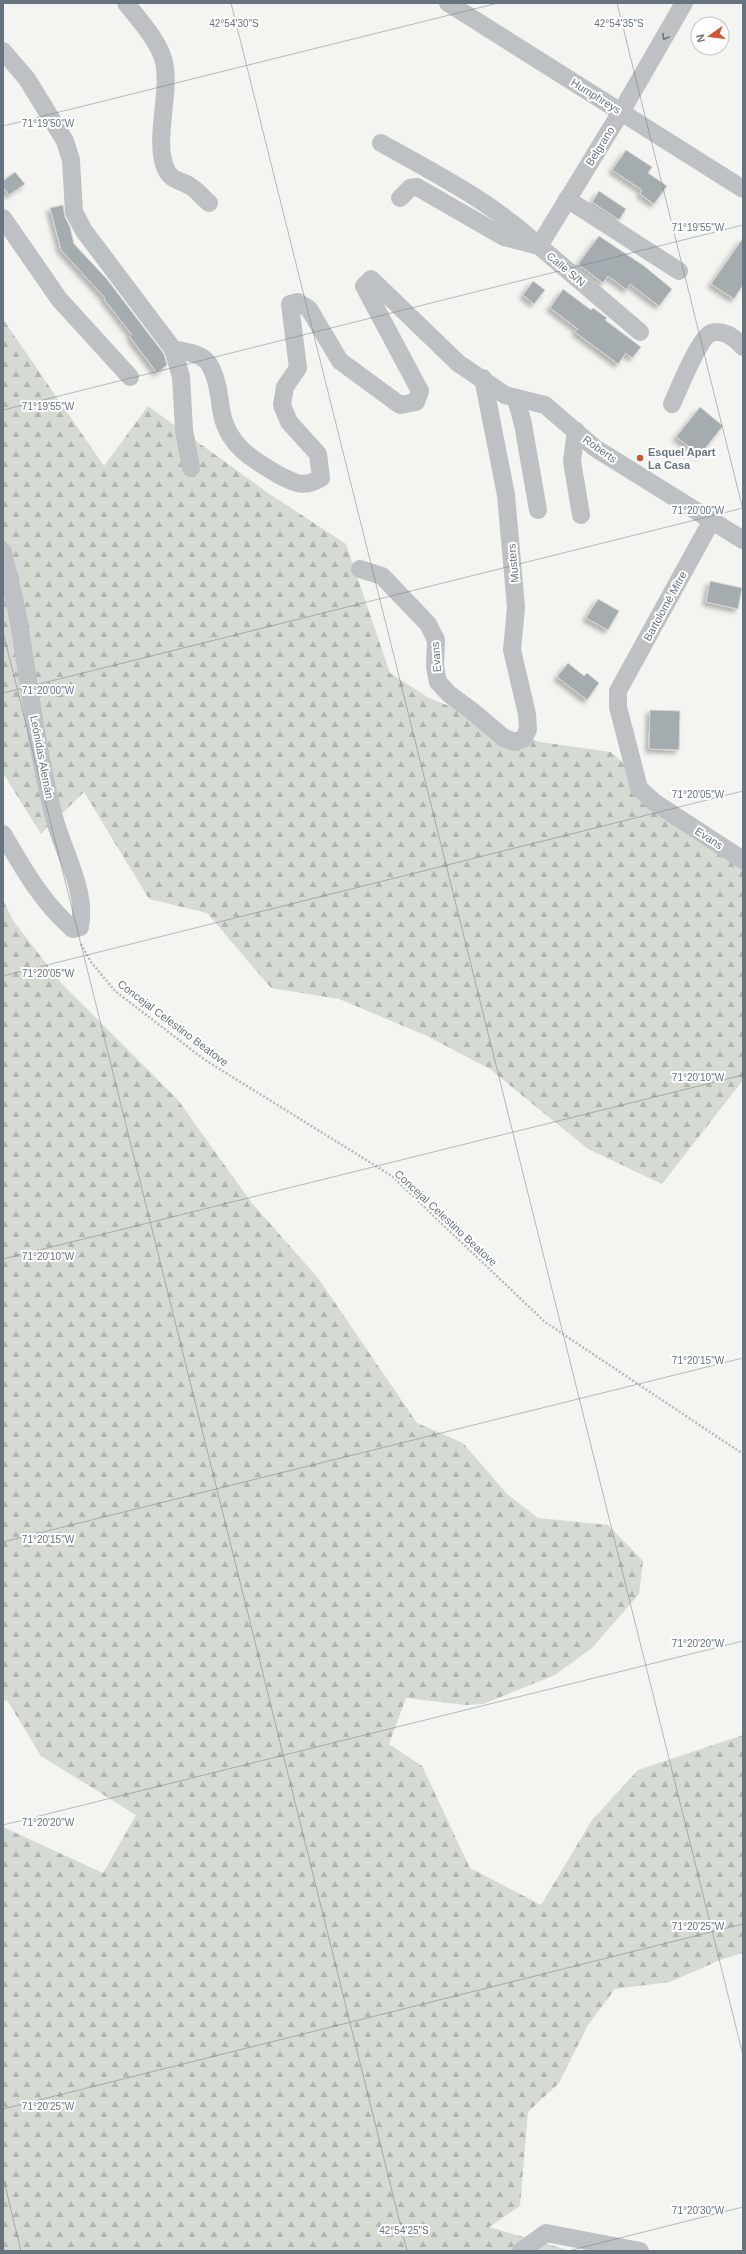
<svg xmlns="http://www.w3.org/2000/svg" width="746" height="2254" viewBox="0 0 746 2254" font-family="Arial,sans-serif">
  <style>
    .forest { fill: url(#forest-firs) }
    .building { fill: #a4acb0; stroke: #d5d5d3; filter: url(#shadow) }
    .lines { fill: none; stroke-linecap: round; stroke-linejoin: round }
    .path { stroke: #b7babc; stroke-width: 2.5; stroke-dasharray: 2 2; stroke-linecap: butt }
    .minor { stroke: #bdc1c4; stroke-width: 18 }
    .oneway { stroke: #65747f }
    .ticks { fill: none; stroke: #65747f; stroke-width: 1; stroke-opacity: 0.45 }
    .poi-dot { fill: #d45531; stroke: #fff; stroke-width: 1.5 }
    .labels { text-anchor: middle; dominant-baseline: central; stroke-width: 4; stroke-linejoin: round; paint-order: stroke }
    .street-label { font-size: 11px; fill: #65747f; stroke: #fff }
    .poi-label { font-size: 11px; font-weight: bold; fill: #65747f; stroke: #fff; text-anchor: start }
    .ticks-label { font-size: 10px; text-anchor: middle; fill: #65747f; stroke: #fff; stroke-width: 4; stroke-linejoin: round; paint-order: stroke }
  </style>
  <defs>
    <pattern id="forest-firs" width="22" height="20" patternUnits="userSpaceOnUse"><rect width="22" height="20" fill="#d5dad2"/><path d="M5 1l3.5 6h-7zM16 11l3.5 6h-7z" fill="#b0b5b0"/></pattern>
    <filter id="shadow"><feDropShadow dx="-3.5" dy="3.5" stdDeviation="2" flood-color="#0004"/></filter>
  </defs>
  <rect width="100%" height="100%" fill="#f4f4f0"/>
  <g class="forest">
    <path d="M3,319L104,466L148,406L268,493L346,544L390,673L429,698L540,742L611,752L743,869V1080L662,1184L588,1149L490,1069L427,1036L339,999L271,988L207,913L149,899L84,792L41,834L3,773Z"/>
    <path d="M3,900L14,922L62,984L178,1100L251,1202L318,1278L417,1423L463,1443L507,1494L538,1518L608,1525L643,1561L639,1594L592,1648L555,1675L483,1704L466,1705L406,1698L389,1744L422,1766L470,1868L541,1905L592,1820L638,1770L743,1735V1953L720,1960L670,1982L615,1989L588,2025L559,2083L528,2112L520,2206L489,2227L571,2251H3V1827L103,1873L136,1815L41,1756L7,1700L3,1702Z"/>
  </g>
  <g class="building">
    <path d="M626,150L652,167L648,173L667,186L654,204L640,194L642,190L612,170Z"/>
    <path d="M15,172L25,184L9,195L3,187V181Z"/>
    <path d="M599,191L626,209L619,220L592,202Z"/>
    <path d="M63,205L65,217L70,227L74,244L106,278L164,354L167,365L157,373L130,337L132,335L104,299L105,298L61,250L50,208Z"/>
    <path d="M599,236L644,266L672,289L659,306L630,284L627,290L608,276L603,283L578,264Z"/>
    <path d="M743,238V285L734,299L711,284Z"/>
    <path d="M533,281L545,290L534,304L523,295Z"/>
    <path d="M563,289L591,310L593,308L607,318L605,320L641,347L632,358L626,353L618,364L575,332L578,329L550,308Z"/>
    <path d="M700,407L723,426L700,455L676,437Z"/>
    <path d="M710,581L742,588L738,609L706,602Z"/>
    <path d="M598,599L619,611L608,630L586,618Z"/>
    <path d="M568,663L584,676L587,673L599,683L587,700L557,677Z"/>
    <path d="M650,710L680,711L679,750L649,749Z"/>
  </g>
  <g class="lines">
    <path class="path" d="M81,944L91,962L115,991L205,1060L392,1176L545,1322L743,1454"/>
    <g class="minor">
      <path d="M126,3C139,20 159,41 164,62C171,93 153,142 166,169C171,181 181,180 190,186C197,190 203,198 209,203"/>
      <path d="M448,3L743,189"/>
      <path d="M3,51L27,79L65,141L71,160L74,212L84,231L173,349L181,377L184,430L191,468"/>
      <path d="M381,143C435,173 493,203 539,246L621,112L684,3"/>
      <path d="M400,198L410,188L417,187L504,237L539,246L640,332"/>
      <path d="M567,199L679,271"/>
      <path d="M3,218L59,299L130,377"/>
      <path d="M173,349C185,352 202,353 209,364C217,377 219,394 221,409C226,444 251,459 279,475C296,484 304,488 321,478L318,454L289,422L282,405L285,387L298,368L290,304L298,302L309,309L340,361L400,405L416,402L420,391L364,286L371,279L458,363L505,395L545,405L595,448L743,540"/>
      <path d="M516,399L523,424L538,510"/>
      <path d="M672,404C678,391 699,338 711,333C724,329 735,338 743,347"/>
      <path d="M576,431L572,461L581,515"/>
      <path d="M712,520L618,691V707L639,788L654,802L743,860"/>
      <path d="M3,552C9,578 16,603 20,629C30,692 38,755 54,817C63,852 87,890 80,927L73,929C43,904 22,867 3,834"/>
      <path d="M360,569L382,576L428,624L436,640L435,667L438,682L449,694L472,711L504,738L515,742L523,739L528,730L527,714L512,650L516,607L506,495L483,378"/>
      <path d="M521,2251L546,2233L640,2251"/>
    </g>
  </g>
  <defs><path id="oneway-chevron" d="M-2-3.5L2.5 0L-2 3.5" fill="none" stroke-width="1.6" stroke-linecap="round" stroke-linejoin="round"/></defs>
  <use class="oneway" href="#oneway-chevron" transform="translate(665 37) rotate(120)"/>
  <path class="ticks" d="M231,3L743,2055M617,3L743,510M3,126L498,3M3,410L743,225M3,632L407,2251M3,693L743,508M3,976L743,791M3,1259L743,1075M3,1542L743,1358M3,1825L743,1641M3,2109L743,1924M3,2177L21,2251M568,2251L743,2207"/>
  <circle class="poi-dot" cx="640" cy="458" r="4"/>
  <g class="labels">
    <g class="street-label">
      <text transform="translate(596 96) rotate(32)">Humphreys</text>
      <text transform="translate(600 146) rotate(-58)">Belgrano</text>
      <text transform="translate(566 269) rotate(40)">Calle S/N</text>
      <text transform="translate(600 449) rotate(35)">Roberts</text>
      <text transform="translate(513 563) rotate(-95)">Musters</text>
      <text transform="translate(665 606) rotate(-61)">Bartolomé Mitre</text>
      <text transform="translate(436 657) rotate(-94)">Evans</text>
      <text transform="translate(42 757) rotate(79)">Leónidas Alemán</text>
      <text transform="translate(709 838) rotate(33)">Evans</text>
      <text transform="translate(173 1023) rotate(37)">Concejal Celestino Beatove</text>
      <text transform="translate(446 1218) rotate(43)">Concejal Celestino Beatove</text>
    </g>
    <g class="poi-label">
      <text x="648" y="452">Esquel Apart<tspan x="648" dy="13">La Casa</tspan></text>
    </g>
  </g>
  <g class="ticks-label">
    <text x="619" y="27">42°54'35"S</text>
    <text x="234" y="27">42°54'30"S</text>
    <text x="48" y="127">71°19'50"W</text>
    <text x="698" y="231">71°19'55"W</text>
    <text x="48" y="410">71°19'55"W</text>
    <text x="698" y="514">71°20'00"W</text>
    <text x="48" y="694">71°20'00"W</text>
    <text x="698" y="798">71°20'05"W</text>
    <text x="48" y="977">71°20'05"W</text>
    <text x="698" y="1081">71°20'10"W</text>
    <text x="48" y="1260">71°20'10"W</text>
    <text x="698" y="1364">71°20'15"W</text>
    <text x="48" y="1543">71°20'15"W</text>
    <text x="698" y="1647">71°20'20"W</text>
    <text x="48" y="1826">71°20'20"W</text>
    <text x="698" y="1930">71°20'25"W</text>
    <text x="48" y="2110">71°20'25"W</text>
    <text x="698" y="2214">71°20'30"W</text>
    <text x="404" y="2234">42°54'25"S</text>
  </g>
  <rect width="746" height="2254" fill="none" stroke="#65747f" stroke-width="8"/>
  <g transform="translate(710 36) rotate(256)"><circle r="19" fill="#ffffff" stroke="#c1c7cc"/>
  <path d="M0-3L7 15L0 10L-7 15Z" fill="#d45531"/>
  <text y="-6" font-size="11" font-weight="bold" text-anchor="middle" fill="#65747f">N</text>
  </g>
</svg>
